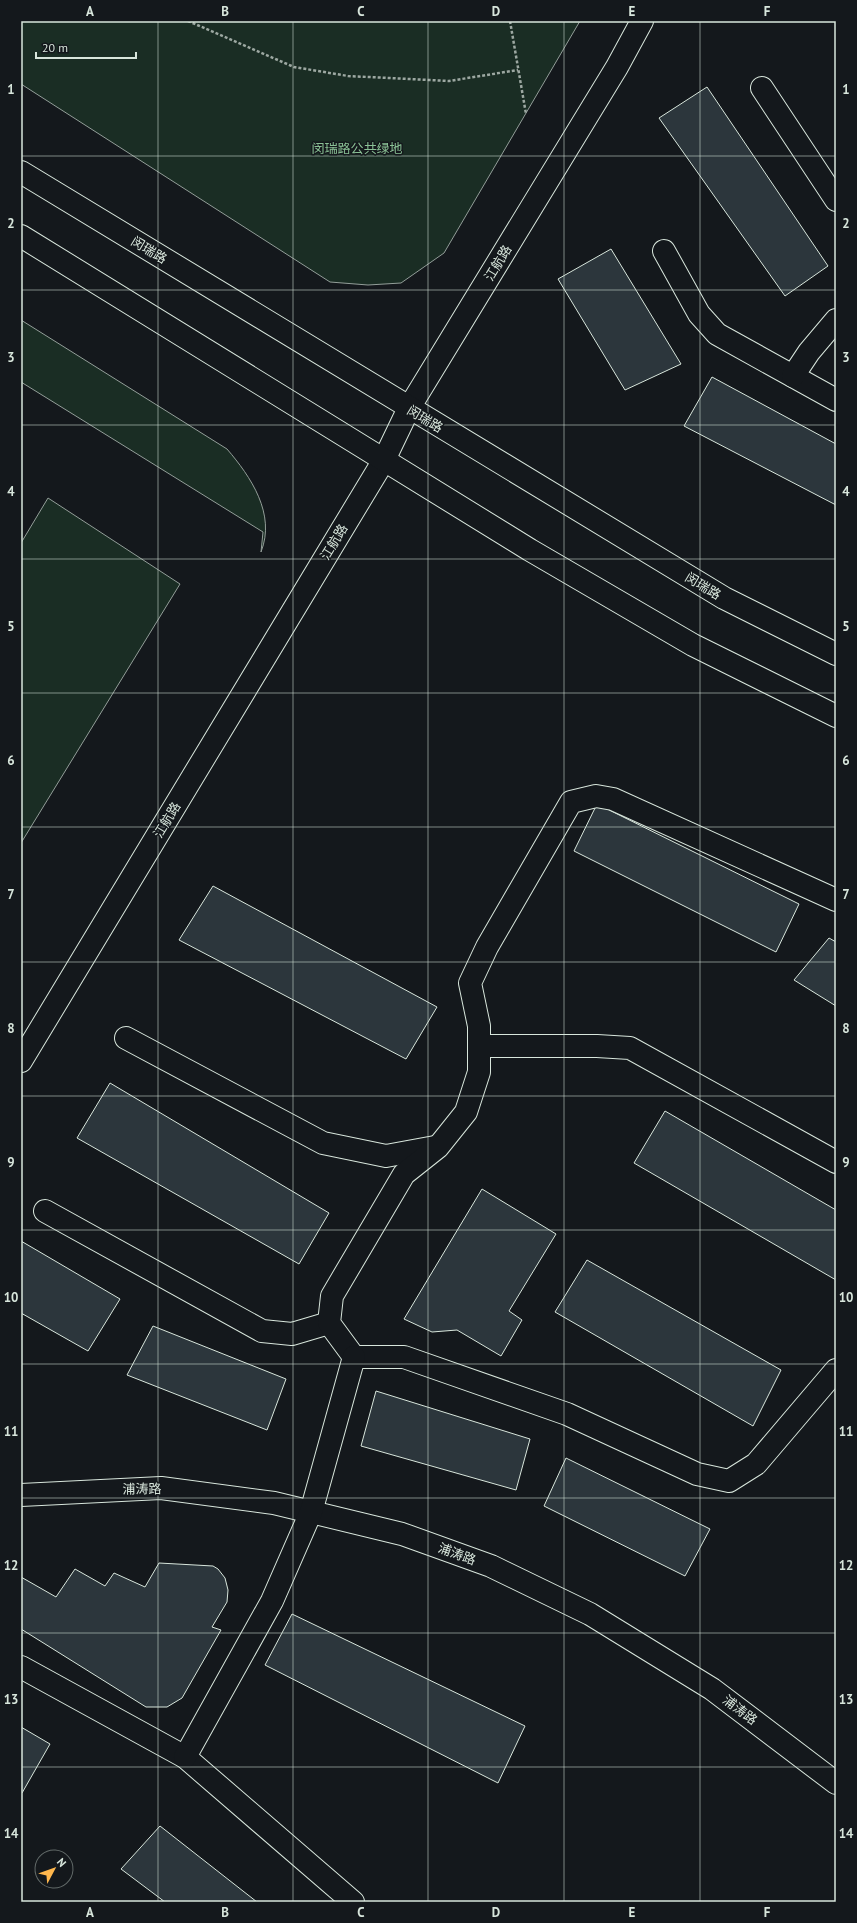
<svg xmlns="http://www.w3.org/2000/svg" width="857" height="1923" viewBox="0 0 857 1923" font-family="'PT Sans','Noto Sans SC',sans-serif">
  <style>
    .green { fill: #1a2d24; stroke: #939e99 }
    .building { fill: #2c363c; stroke: #d8e6dc }
    .lines { fill: none; stroke-linecap: round; stroke-linejoin: round }
    .minor-casing { stroke: #d8e6dc; stroke-width: 24 }
    .major-casing { stroke: #d8e6dc; stroke-width: 24 }
    .path { stroke: #9da8a2; stroke-width: 2.5; stroke-dasharray: 3 2; stroke-linecap: butt }
    .minor { stroke: #14181c; stroke-width: 22 }
    .major { stroke: #14181c; stroke-width: 22 }
    .grid { fill: none; stroke: #d8e6dc; stroke-width: 1; stroke-opacity: 0.55 }
    .labels { text-anchor: middle; dominant-baseline: central; stroke-width: 3; stroke-linejoin: round; paint-order: stroke }
    .park-label { font-size: 13px; fill: #8ac095; stroke: #14181c }
    .street-label { font-size: 13px; fill: #d8e6dc; stroke: #14181c }
    .neatline { fill: none; stroke: #d8e6dc; stroke-width: 1.5 }
    .grid-label { font-size: 13px; text-anchor: middle; font-weight: bold; fill: #d8e6dc }
  </style>
  <rect width="100%" height="100%" fill="#14181c"/>
  <g class="green">
    <path d="M21,21H580L444,253L401,283L368,285L330,282L21,84Z"/>
    <path d="M21,320L227,449C251,477 276,514 261,552L263,532L21,382Z"/>
    <path d="M48,498L180,584L21,843V543Z"/>
  </g>
  <g class="building">
    <path d="M707,87L828,266L785,296L659,118Z"/>
    <path d="M611,249L681,364L625,390L558,279Z"/>
    <path d="M712,377L836,444V505L684,426Z"/>
    <path d="M597,804L799,904L776,952L574,851Z"/>
    <path d="M213,886L437,1007L406,1059L179,940Z"/>
    <path d="M829,938L836,942V1006L794,980Z"/>
    <path d="M110,1083L329,1213L299,1264L77,1138Z"/>
    <path d="M665,1111L836,1210V1280L634,1163Z"/>
    <path d="M482,1189L556,1234L509,1311L522,1320L501,1356L457,1330L432,1332L404,1319Z"/>
    <path d="M21,1241L120,1299L88,1351L21,1313Z"/>
    <path d="M587,1260L781,1370L753,1426L555,1312Z"/>
    <path d="M153,1326L286,1379L267,1430L127,1375Z"/>
    <path d="M376,1391L530,1439L516,1490L361,1446Z"/>
    <path d="M566,1458L710,1529L685,1576L544,1506Z"/>
    <path d="M159,1563L213,1566L218,1569L225,1578L228,1590L227,1602L212,1627L221,1630L182,1698L167,1707H146L21,1629V1577L56,1597L75,1569L105,1586L114,1573L145,1587Z"/>
    <path d="M292,1614L525,1726L498,1783L265,1665Z"/>
    <path d="M21,1727L50,1744L22,1793L21,1792Z"/>
    <path d="M160,1826L257,1902H165L121,1869Z"/>
  </g>
  <g class="lines">
    <defs>
      <g id="minor">
        <path d="M762,88L836,200"/>
        <path d="M664,251L699,314L717,334L836,400"/>
        <path d="M793,376L809,352L836,320"/>
        <path d="M126,1038L323,1143L386,1156L435,1147"/>
        <path d="M479,1046H597L630,1048L836,1162"/>
        <path d="M21,1061L384,460L409,408L617,67L642,21"/>
        <path d="M45,1211L262,1331L292,1334L329,1323"/>
        <path d="M354,1357L329,1323L332,1296L404,1174L438,1147L466,1112L479,1072V1026L470,983L487,947L571,802L596,796L613,799L836,900"/>
        <path d="M354,1357H404L567,1414L697,1474L729,1481L756,1464L836,1370"/>
        <path d="M21,1495L161,1488L274,1503L402,1534L491,1566L590,1614L712,1689L836,1783"/>
        <path d="M21,1667L185,1757L353,1902"/>
        <path d="M185,1757L272,1601L311,1512L354,1357"/>
      </g>
      <g id="major">
        <path d="M21,172L724,598L836,654"/>
        <path d="M21,236L530,550L693,645L836,716"/>
      </g>
    </defs>
    <use href="#minor" class="minor-casing"/>
    <use href="#major" class="major-casing"/>
    <g class="path">
      <path d="M188,21L294,67L348,76L449,81L518,70"/>
      <path d="M510,21L526,114"/>
    </g>
    <use href="#minor" class="minor"/>
    <use href="#major" class="major"/>
  </g>
  <path class="grid" d="M158,21V1902M293,21V1902M428,21V1902M564,21V1902M700,21V1902M21,156H836M21,290H836M21,425H836M21,559H836M21,693H836M21,827H836M21,962H836M21,1096H836M21,1230H836M21,1364H836M21,1498H836M21,1633H836M21,1767H836"/>
  <g class="labels">
    <g class="park-label">
      <text x="357" y="148">闵瑞路公共绿地</text>
    </g>
    <g class="street-label">
      <text transform="translate(149 250) rotate(31)">闵瑞路</text>
      <text transform="translate(498 263) rotate(-59)">江航路</text>
      <text transform="translate(425 419) rotate(31)">闵瑞路</text>
      <text transform="translate(334 542) rotate(-59)">江航路</text>
      <text transform="translate(703 586) rotate(31)">闵瑞路</text>
      <text transform="translate(167 820) rotate(-59)">江航路</text>
      <text transform="translate(142 1489) rotate(-1)">浦涛路</text>
      <text transform="translate(457 1554) rotate(20)">浦涛路</text>
      <text transform="translate(740 1710) rotate(37)">浦涛路</text>
    </g>
  </g>
  <rect width="857" height="1923" fill="none" stroke="#14181c" stroke-width="44"/>
  <g transform="translate(54 1869) rotate(49)"><circle r="19" fill="#14181c" stroke="#626a69"/>
  <path d="M0-3L7 15L0 10L-7 15Z" fill="#ffb74d"/>
  <text y="-6" font-size="11" font-weight="bold" text-anchor="middle" fill="#d8e6dc">N</text>
  </g>
  <path d="M36 52v6h100v-6" fill="none" stroke="#d8e6dc" stroke-width="2"/>
  <text x="42" y="52" font-size="12" fill="#d8e6dc" stroke="#14181c" stroke-width="3" paint-order="stroke">20 m</text>
  <rect x="22" y="22" width="813" height="1879" class="neatline"/>
  <g class="grid-label">
    <text x="90" y="16">A</text>
    <text x="225" y="16">B</text>
    <text x="361" y="16">C</text>
    <text x="496" y="16">D</text>
    <text x="632" y="16">E</text>
    <text x="767" y="16">F</text>
    <text x="11" y="94">1</text>
    <text x="846" y="94">1</text>
    <text x="11" y="228">2</text>
    <text x="846" y="228">2</text>
    <text x="11" y="362">3</text>
    <text x="846" y="362">3</text>
    <text x="11" y="496">4</text>
    <text x="846" y="496">4</text>
    <text x="11" y="631">5</text>
    <text x="846" y="631">5</text>
    <text x="11" y="765">6</text>
    <text x="846" y="765">6</text>
    <text x="11" y="899">7</text>
    <text x="846" y="899">7</text>
    <text x="11" y="1033">8</text>
    <text x="846" y="1033">8</text>
    <text x="11" y="1167">9</text>
    <text x="846" y="1167">9</text>
    <text x="11" y="1302">10</text>
    <text x="846" y="1302">10</text>
    <text x="11" y="1436">11</text>
    <text x="846" y="1436">11</text>
    <text x="11" y="1570">12</text>
    <text x="846" y="1570">12</text>
    <text x="11" y="1704">13</text>
    <text x="846" y="1704">13</text>
    <text x="11" y="1838">14</text>
    <text x="846" y="1838">14</text>
    <text x="90" y="1917">A</text>
    <text x="225" y="1917">B</text>
    <text x="361" y="1917">C</text>
    <text x="496" y="1917">D</text>
    <text x="632" y="1917">E</text>
    <text x="767" y="1917">F</text>
  </g>
</svg>
